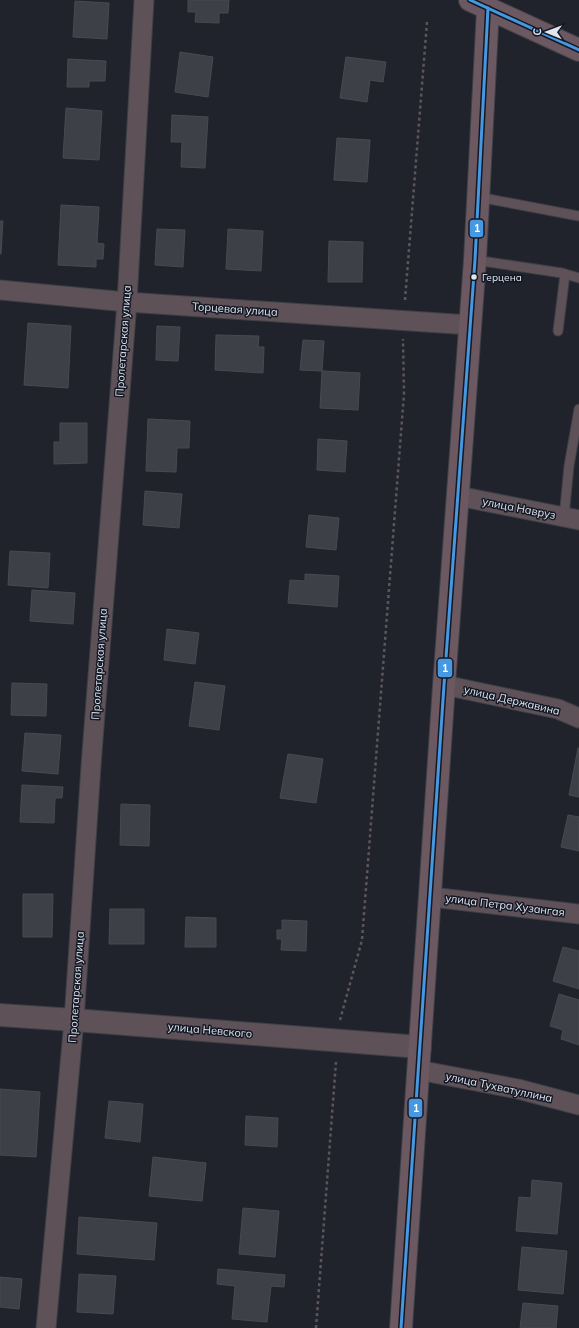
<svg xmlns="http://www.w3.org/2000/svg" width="579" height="1328" viewBox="0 0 579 1328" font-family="Mulish,sans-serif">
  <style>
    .building { fill: #3d4046; stroke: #474a51 }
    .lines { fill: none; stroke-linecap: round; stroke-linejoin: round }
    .service-casing { stroke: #3c3f46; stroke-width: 11 }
    .minor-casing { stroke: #3c3f46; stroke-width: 21 }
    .tertiary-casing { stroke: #3c3f46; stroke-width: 24 }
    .primary-casing { stroke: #3c3f46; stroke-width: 24 }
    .path { stroke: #5d555b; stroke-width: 2.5; stroke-dasharray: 3 3; stroke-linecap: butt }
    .service { stroke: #5e5157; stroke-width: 9 }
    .minor { stroke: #5e5157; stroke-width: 19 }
    .tertiary { stroke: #5e5157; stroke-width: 22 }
    .primary { stroke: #6c5860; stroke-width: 22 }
    .bus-1-casing { stroke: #131825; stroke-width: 6 }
    .bus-1 { stroke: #4699e1; stroke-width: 3 }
    .bus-dot { fill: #e1e5ef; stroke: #131825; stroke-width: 1.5 }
    .labels { text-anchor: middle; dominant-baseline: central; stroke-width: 3; stroke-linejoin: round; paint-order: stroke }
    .bus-label { font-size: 10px; fill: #e1e5ef; stroke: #131825; text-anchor: start }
    .street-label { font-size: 11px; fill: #e1e5ef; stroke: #131825 }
    .line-badge { stroke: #131825; stroke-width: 1.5 }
    .badge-label { font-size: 11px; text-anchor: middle; font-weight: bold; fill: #fff }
  </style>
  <rect width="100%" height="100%" fill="#20232b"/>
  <g class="building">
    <path d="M188,0H229L228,13H219V23L195,22L196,12H188Z"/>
    <path d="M75,1L109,3L107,39L73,37Z"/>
    <path d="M180,52L213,57L208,97L175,92Z"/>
    <path d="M346,57L386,62L383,82L370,80L367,102L340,98Z"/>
    <path d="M68,59L106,61L105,81H89V87H67Z"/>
    <path d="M66,108L102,111L99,160L63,158Z"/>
    <path d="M172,115L208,117L205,168L181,167L182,142H171Z"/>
    <path d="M337,138L370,140L367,182L334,180Z"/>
    <path d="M61,205L99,207L97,243L104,244L103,259H96V267L58,265Z"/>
    <path d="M0,221H3L1,254H0Z"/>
    <path d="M157,229L185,230L183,267L155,265Z"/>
    <path d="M228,229L263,231L261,271L226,269Z"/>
    <path d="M329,241L363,242L362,282H328Z"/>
    <path d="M28,323L71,326L68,388L24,385Z"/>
    <path d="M157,326L180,327L178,361L156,360Z"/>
    <path d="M216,335L259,336L258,347H264L263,373L215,370Z"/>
    <path d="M303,340L324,341L322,371L300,370Z"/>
    <path d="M322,371L360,373L358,410L320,408Z"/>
    <path d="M148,419L190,421L189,448H177L176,472L146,471Z"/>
    <path d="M60,423H87V463L54,464V442H60Z"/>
    <path d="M318,439L347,441L345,472L317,470Z"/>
    <path d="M145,491L182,494L179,528L143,525Z"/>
    <path d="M309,515L339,518L336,550L306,547Z"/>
    <path d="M10,551L50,553L48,588L8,585Z"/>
    <path d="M305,574L339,576L337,607L288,603L290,580L305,581Z"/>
    <path d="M32,590L75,593L73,624L30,621Z"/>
    <path d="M167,629L199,633L195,664L164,660Z"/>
    <path d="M195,682L225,686L219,730L189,726Z"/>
    <path d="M12,683L47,684L46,716L11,715Z"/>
    <path d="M25,733L61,735L58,774L22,771Z"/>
    <path d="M578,748H579V797L569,795Z"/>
    <path d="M288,754L323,759L316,803L280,798Z"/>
    <path d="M22,785L63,787L62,798H55L54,823L20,822Z"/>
    <path d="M121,804L150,805L149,846L120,845Z"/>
    <path d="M568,815L579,817V851L561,847Z"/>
    <path d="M23,894H53L52,937H23Z"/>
    <path d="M110,909H144V944H109Z"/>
    <path d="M186,917L216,918V947H185Z"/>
    <path d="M282,920L307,921L306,951L281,950L282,939H277V930H282Z"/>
    <path d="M563,947L579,951V989L553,981Z"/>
    <path d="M559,994L579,1000V1045L561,1039L563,1030L550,1026Z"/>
    <path d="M0,1089L40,1092L36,1157L0,1155Z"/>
    <path d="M109,1101L143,1104L140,1142L105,1138Z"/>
    <path d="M246,1116L278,1118L277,1147L245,1145Z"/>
    <path d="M153,1157L206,1163L202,1201L149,1196Z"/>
    <path d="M532,1180L562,1183L557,1234L516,1231L519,1197L531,1198Z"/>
    <path d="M243,1208L279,1211L275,1257L239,1254Z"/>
    <path d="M79,1217L157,1223L154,1260L77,1254Z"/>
    <path d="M522,1247L567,1251L563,1294L518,1290Z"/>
    <path d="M218,1269L285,1275L284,1287L271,1286L267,1322L232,1319L235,1286L217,1284Z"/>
    <path d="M79,1274L116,1276L113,1314L77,1312Z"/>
    <path d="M0,1277L22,1279L19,1309L0,1307Z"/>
    <path d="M523,1303L558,1306L556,1328H520Z"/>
  </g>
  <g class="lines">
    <defs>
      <g id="service">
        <path d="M478,197L579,216"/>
        <path d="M475,260L562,273L579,278"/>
        <path d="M558,331L565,274"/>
        <path d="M564,517L569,466L579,409"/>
      </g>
      <g id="minor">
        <path d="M0,290L127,302L470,325"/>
        <path d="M458,496L579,520"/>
        <path d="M444,685L558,709L579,718"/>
        <path d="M431,897L579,914"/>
        <path d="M418,1070L518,1089L579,1105"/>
        <path d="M46,1328L74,1020L91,766L127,302L144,0"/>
      </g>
      <path id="tertiary" d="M0,1015L74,1020L420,1047"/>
      <g id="primary">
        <path d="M470,0L579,50"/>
        <path d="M401,1328L444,685L475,260L488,8"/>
      </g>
    </defs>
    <use href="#service" class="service-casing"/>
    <use href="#minor" class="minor-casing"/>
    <use href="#tertiary" class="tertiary-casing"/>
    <use href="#primary" class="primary-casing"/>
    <g class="path">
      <path d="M405,300L427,22"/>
      <path d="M340,1020L362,940L404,394L403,339"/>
      <path d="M316,1328L336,1062"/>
    </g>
    <use href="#service" class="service"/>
    <use href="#minor" class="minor"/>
    <use href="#tertiary" class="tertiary"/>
    <use href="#primary" class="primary"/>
    <defs>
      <g id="bus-1">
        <path d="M470,0L579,50"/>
        <path d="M401,1328L444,685L475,260L488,8"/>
      </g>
    </defs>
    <use href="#bus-1" class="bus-1-casing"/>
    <use href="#bus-1" class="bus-1"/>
  </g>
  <circle class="bus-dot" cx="474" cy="277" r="3.5"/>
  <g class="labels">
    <g class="bus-label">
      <text x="482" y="277">Герцена</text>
    </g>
    <g class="street-label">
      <text transform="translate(235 309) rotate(4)">Торцевая улица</text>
      <text transform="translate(123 341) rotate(-86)">Пролетарская улица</text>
      <text transform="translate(519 508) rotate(11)">улица Навруз</text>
      <text transform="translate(99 664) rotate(-86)">Пролетарская улица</text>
      <text transform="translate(512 700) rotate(13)">улица Державина</text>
      <text transform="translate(505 905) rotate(7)">улица Петра Хузангая</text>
      <text transform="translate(76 987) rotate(-86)">Пролетарская улица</text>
      <text transform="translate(210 1030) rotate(5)">улица Невского</text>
      <text transform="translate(499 1087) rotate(12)">улица Тухватуллина</text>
    </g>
  </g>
  <g class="line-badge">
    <rect x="469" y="219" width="15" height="19" rx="4" fill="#4699e1"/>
    <rect x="437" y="658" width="16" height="20" rx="4" fill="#4699e1"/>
    <rect x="408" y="1098" width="15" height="20" rx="4" fill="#4699e1"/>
  </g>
  <g class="badge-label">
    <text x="477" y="232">1</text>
    <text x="445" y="672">1</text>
    <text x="416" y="1112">1</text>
  </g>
  <g transform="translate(547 32) rotate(271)" stroke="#131825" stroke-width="3" paint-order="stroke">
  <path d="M0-3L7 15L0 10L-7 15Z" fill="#e1e5ef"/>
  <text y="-6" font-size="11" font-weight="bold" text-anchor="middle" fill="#e1e5ef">С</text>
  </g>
</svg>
